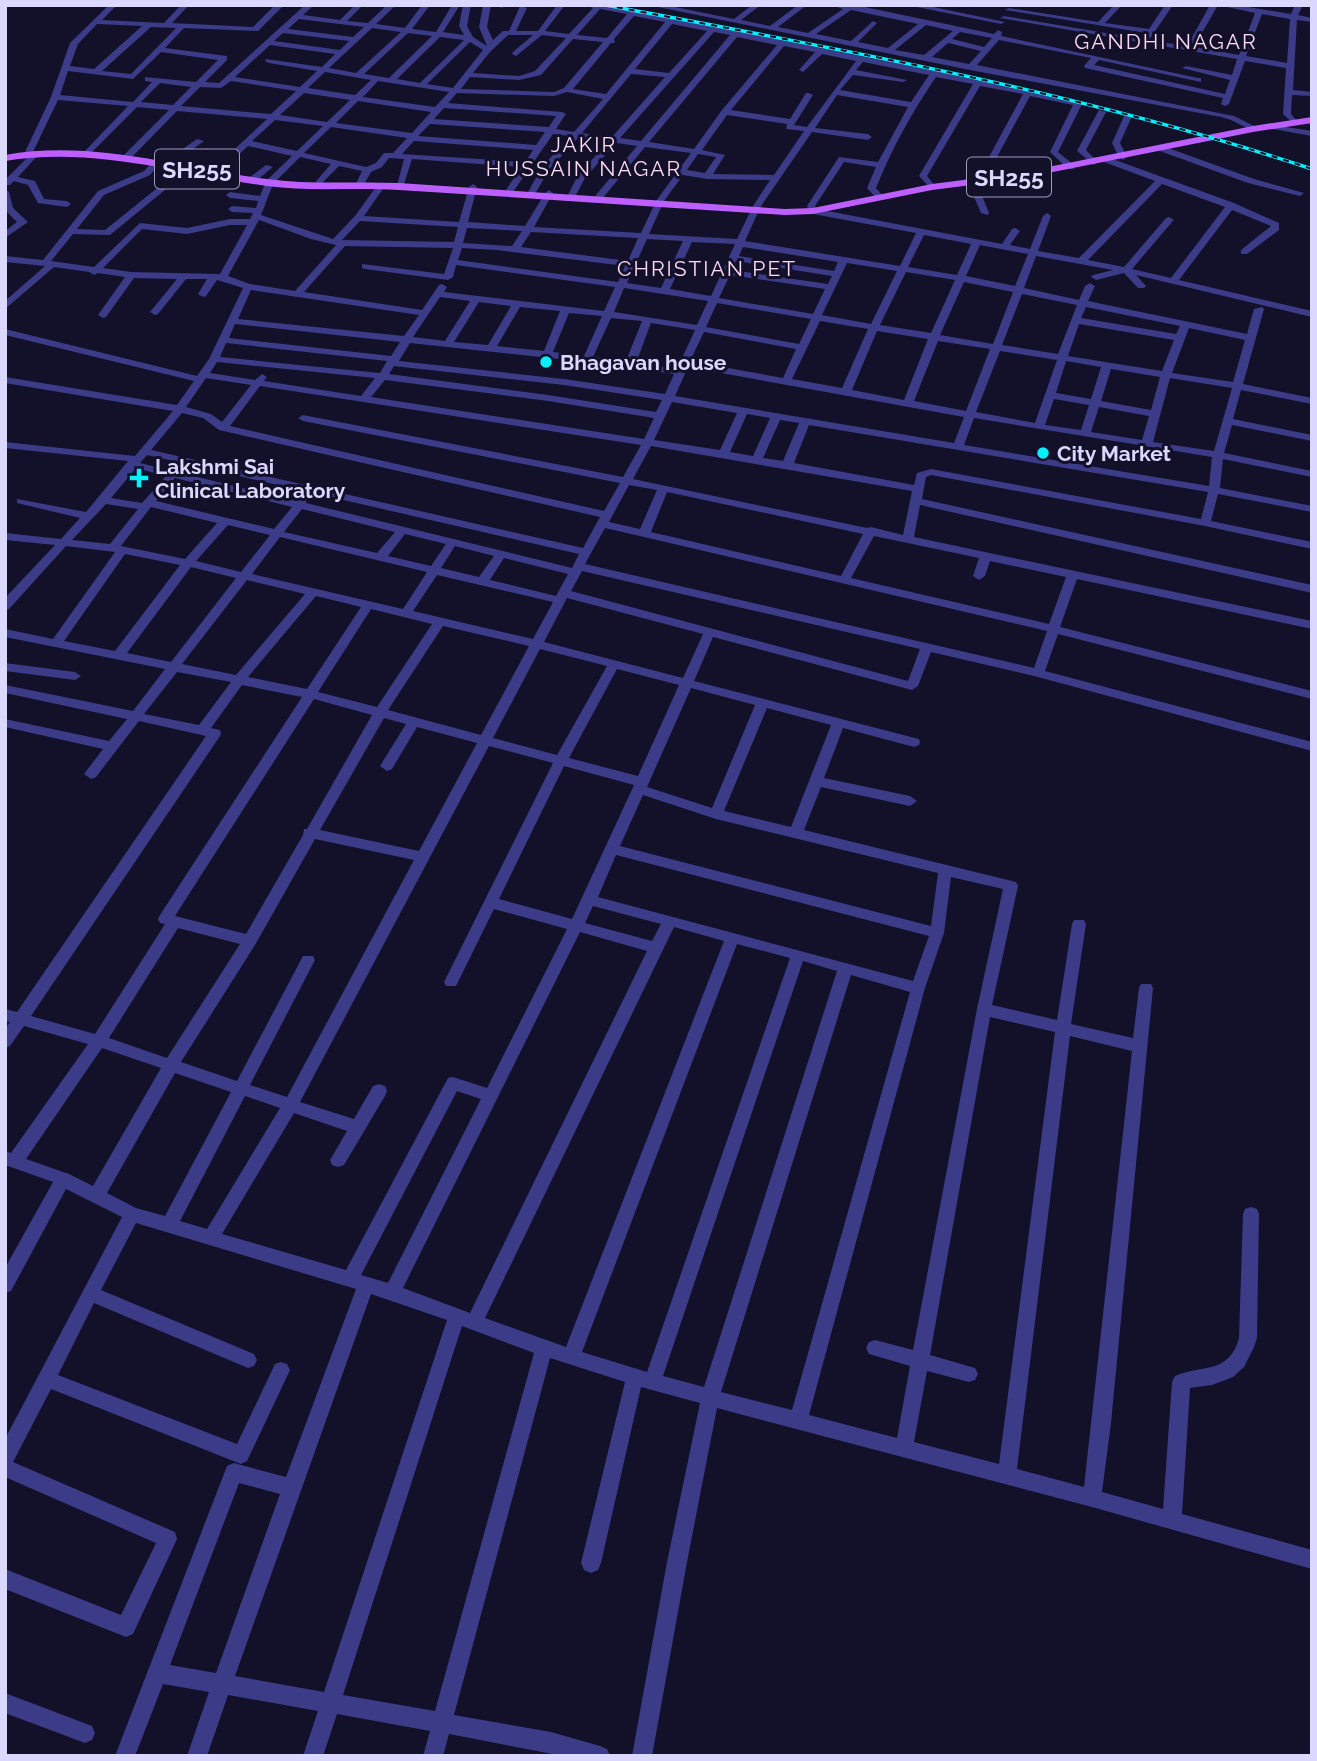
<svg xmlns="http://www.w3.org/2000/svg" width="1317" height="1761" viewBox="0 0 1317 1761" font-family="Raleway,sans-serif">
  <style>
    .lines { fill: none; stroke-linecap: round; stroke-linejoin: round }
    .minor { fill: #3b3b88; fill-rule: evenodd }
    .major { fill: #bd5fff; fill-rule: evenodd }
    .rail-casing { stroke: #04f0ff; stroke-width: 3.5 }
    .rail { stroke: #131029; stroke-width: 2; stroke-dasharray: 6; stroke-linecap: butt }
    .poi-dot { fill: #04f0ff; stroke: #131029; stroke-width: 2.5 }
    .labels { text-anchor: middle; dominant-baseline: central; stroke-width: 6; stroke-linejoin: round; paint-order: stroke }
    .far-neighbourhood-label { font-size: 21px; letter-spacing: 2px; fill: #ffdaf3; stroke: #131029 }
    .far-poi-label { font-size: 21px; font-weight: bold; fill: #dbd8ff; stroke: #131029; text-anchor: start }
    .shield { fill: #131029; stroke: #9f9cbf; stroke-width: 2 }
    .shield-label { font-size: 23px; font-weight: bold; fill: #dbd8ff }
  </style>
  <rect width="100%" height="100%" fill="#131029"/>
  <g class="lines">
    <g class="minor">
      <path d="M109,5H117L102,20L164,23L181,5H189L172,23L253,27L275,5H284L258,31L184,28L165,48L227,56V60L205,82L219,83L305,5H314L303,15L340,20L355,5H363L347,21L368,23L387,5H396L376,24L405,28L422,5H430L412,29L436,32L452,5H460L443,32L464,35L459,26L463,5H471L467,26L473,37L487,46L479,27L483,5H491L487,27L493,40L503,31H509L520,6L527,8L516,31H538L557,5H565L545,31L569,34L593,8L587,5H603L935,71L1082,104L1058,152L1074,165V169H1068L1050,152L1073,105L1030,96L997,157L1000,170L995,180L992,181L988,178L992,170L989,157L1023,94L980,86L927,176L936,187L932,190L919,176L973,84L936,77C912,112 892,148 876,188L884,197L883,199H877L867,188L876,167L844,162L815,206L817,209L1002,244L1012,229L1015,228L1020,231L1010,245L1030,249L1043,216L1047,213L1051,216L1038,251L1079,258L1155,181L1104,162V158L1107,157L1234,203L1279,223V230L1247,254H1241V250L1271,226L1232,210L1179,280L1312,311V317L1136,275L1146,286L1144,288H1138L1124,273L1096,280L1091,277L1093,275L1113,270L1036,256L1024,288L1079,300L1085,286L1090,283L1095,286L1088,301L1247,334L1254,309L1262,307L1264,309L1243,384L1312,398V404L1241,390L1233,419L1312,435V441L1232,425L1224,453L1312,471V477L1223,459L1220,488L1312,506V512L1218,494L1211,521L1312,542V549L1205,526L931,475L926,477L922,499L1312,585V593L920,505L914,537L1312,621V629L1077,579L1060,627L1312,691V699L1058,634L1045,671L1312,742V751L1038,677L931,652L918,686L912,690L713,637L694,681L919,739L920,742L919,745L914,747L843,728L824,778L910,796L917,801L910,806L821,787L804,830L1016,882L1018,886L992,1005L1057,1020L1072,924L1074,920H1084L1086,924L1071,1024L1133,1038L1139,988L1141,984H1151L1153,988L1111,1423L1102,1492L1163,1509L1172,1382L1175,1376C1202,1364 1229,1375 1239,1338L1243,1214L1245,1209L1251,1207L1257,1209L1259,1214L1257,1338L1254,1347L1244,1367L1233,1377L1212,1385L1190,1388L1182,1514L1312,1550V1569L1092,1507L717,1408L687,1562L652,1756H632L667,1562L700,1403L641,1387L601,1563L598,1570L591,1573L584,1570L581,1563L625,1382L550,1358L454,1715L551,1732L600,1746L607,1749L610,1756H563L449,1734L443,1756H423L430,1731L337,1714L323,1756H303L318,1711L228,1695L207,1756H187L209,1692L163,1684L135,1756H115L227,1466L234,1463L286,1477L356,1289L136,1223L101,1290L254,1354L257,1360L254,1366L248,1368L94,1303L58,1375L237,1444L275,1364L281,1362L287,1364L290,1370L247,1461L241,1464L51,1389L13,1462L175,1532L177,1539L133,1634L126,1637L5,1589V1569L121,1615L156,1543L5,1477V1439L122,1217L66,1189L11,1291L5,1293V1268L53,1182L5,1165V1151L11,1153L88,1044L24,1026L10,1046L5,1048V1029L10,1022L5,1021V1009L17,1012L206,736L139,721L96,777L91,779L84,774L103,749L5,727V719L109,741L127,719L5,693V685L133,711L165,669L5,637V629L53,639L115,552L66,546L9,609L5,610V598L55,545L5,540V533L61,539L80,518L17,503V499L86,512L128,461L5,448V442L135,456L173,411L5,383V377L177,405L194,381L5,335V329L197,376L209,359L243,288L217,280L206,296L203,297L198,294L207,279H186L158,314L155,315L150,312L177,279L134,278L106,317L103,318L98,315L125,277L98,273L94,275L89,272L54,267L5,309V301L45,266L5,262V256L43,260L98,191L144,171L154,160H160L161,162L150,175L104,195L77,229L105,230L207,148L211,151L210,153L110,235L73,234L51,261L94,267L140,223L187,228L230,219H250L253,213L232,212L228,209L232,206L256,208L258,201L230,198L226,195L230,192L260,196L266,181L292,156L248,146L217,175H211V171L267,119L177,111L129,160H123V156L169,110L137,107L87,157L83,154L84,152L128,106L58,100L33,152L39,154L18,177L35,181L44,199L67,201L71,204L67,207L38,203L28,185L14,181L10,185H5V180L28,157L24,154L51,97L70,43ZM600,9L627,14L607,38L577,35ZM634,16L665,22L606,94L573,89L611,43H615L614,39ZM299,19L364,27L353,37L288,29ZM97,24L142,26L94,69L70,66L78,44ZM672,24L707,31L669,73L635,69ZM151,27L176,28L131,74L102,71ZM372,28L401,32L356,73L329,68ZM714,32L730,35L641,141L620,138ZM283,33L349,41L340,50L274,41ZM408,33L432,36L389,78L364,74ZM508,35H533L513,52L512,54L516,56L542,35L566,38L535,71L519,76L473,73L490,52ZM440,37L464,40L420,83L397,79ZM737,37L777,45L722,110L694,149L649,142ZM573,39L603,42L564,88L554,92L461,89L470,77L519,80L541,75ZM470,42L483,50L453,88L427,84ZM270,45L335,54L322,67L266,59L265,61L269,63L317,71L300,87L235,77ZM784,46L815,52L799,70L803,72L822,54L856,61L807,127L794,125L813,95L809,93H806L790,119L731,110ZM161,52L218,60L196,82L145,77V81L152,82L133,102L60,95L68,71L133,79ZM863,62L929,75L911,102L840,90L853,75L903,82L907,80L856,70ZM325,72L371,80L355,95L308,88ZM631,74L665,77L612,137L582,133ZM231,81L296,91L271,114L181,106L200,87L221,88ZM378,81L449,92L435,107L363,97ZM160,83L191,87L173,105L141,102ZM567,92L603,99L574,132L556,129L566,114L562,112L448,103L457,93L554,96ZM304,93L350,100L327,122L280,115ZM837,95L908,107L878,162L839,157L807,206L810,213L813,214L916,233L900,266L745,241L761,206L812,132L868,140L872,137L868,134L815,128ZM358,101L431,112L412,133L336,123ZM444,108L556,116L549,127L434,119ZM727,115L787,124L786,129L804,131L774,175L713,174L725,155L702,150ZM275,120L323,126L297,151L252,141ZM430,124L545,132L536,145L418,136ZM331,127L407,138L393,153H384L376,163L366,167L304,153ZM553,134L570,136L542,167L528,192L529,194H535L549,170L578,138L608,142L578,175L568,195L572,198L576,195L585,178L616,143L637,146L596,195V199H602L645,147L691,153L656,201L641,233L534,227L553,193L549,190L545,193L525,226L468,222L477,187L473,184L469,187L459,222L364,216L385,186L381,183L378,184L355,216L333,239L261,215L273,184L300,157L331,164L312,186L316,189L339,166L362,171L355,186L362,188L371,172L382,167L389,158L404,159L396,189L403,187L412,159L521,167L506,190L513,192ZM414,141L533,150L525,162L402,154ZM698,154L716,157L705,173L687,170ZM683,175L707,179L770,180L753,206L737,239L649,234L664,201ZM1162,184L1225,207L1171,278L1132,269L1172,222L1174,220L1169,217L1166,218L1124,267L1088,260ZM259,220L311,239L336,245L295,291L250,284L228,276ZM360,221L458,227L454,242L342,240ZM230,225H247L220,274L131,272L103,268L142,229L187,234ZM467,228L522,231L512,246L463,243ZM531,232L638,238L628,261L521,247ZM924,235L971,244L957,275L908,267ZM647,239L683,241L661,288L627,283ZM692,242L735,244L711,296L670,289ZM980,245L1028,254L1015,286L966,276ZM345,246L453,248L444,274L362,264V268L365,269L448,280L453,277L456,265L615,287L604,311L444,292L447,287L442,284L439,285L422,310L304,292ZM743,247L838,262L834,271L739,256ZM462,248L497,250L625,266L618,282L458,260ZM736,261L832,276L828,284L732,270ZM847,263L897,271L871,324L822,315ZM906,272L955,280L931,333L880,325ZM730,275L825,289L813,314L719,298ZM964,282L1013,292L993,344L940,335ZM624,288L708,301L697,325L614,312ZM251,290L419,315L404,336L238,319ZM1022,294L1077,305L1058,354L1002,345ZM440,297L470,301L445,341L413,337ZM479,302L511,306L488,345L454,342ZM717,303L811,319L799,344L706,327ZM520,307L560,311L544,351L497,346ZM1086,307L1180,326L1176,334L1081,318ZM569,313L602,316L584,356L553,352ZM611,318L642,321L626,361L593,357ZM820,321L868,329L842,388L792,379ZM651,323L695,330L677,369L636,363ZM235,324L400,342L391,356L229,338ZM1079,324L1174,340L1162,371L1068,356ZM1189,328L1245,340L1233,382L1172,373ZM877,331L928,339L904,400L852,390ZM704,332L796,349L783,378L690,361ZM938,341L990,349L966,411L914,401ZM226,343L387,361L380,373L220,357ZM410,343L587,362L674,374L665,394L564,379L399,361ZM1000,351L1057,360L1035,423L976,412ZM1066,361L1101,367L1091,399L1056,393ZM217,362L375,378L361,396L264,381L267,377L262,374L255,380L210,373ZM394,366L564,385L662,400L656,412L548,395L389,374ZM688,367L964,417L954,443L675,396ZM1111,369L1160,377L1151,410L1101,401ZM206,378L251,385L222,422L211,414L186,407ZM1170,378L1232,388L1214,451L1153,442ZM385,380L548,401L654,418L644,439L371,397ZM260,386L641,445L623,477L303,415L298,418L303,421L620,483L604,511L230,426ZM1054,399L1089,405L1081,430L1045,425ZM672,402L737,413L720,450L654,440ZM1099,407L1149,416L1142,440L1091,432ZM182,413L203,418L219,430L600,517L583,548L151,450ZM747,414L770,418L753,456L730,452ZM974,418L1212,457L1209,486L964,445ZM780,420L799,423L783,461L763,458ZM809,425L1208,492L1201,519L931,469L917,473L914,485L794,463ZM651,446L912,491L903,535L871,527L867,528L633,479ZM147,455L579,554L572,568L306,503V499L302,498L296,501L140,463ZM136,468L166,476L142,503L111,498ZM175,478L292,507L274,529L156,501ZM629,485L657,490L640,529L609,522ZM667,492L863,534L841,576L651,532ZM106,504L138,509L110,544L72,540ZM151,507L217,523L185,559L121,546ZM302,509L395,532L377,553L284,532ZM228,525L270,535L241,572L196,561ZM605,528L644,537L1047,631L1034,668L585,564ZM405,534L446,544L431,566L388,556ZM874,536L979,558L973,576L979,580L985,576L990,561L1066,577L1049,624L851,578ZM280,537L427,572L403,609L252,574ZM455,546L494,556L479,577L441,568ZM125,554L180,565L115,651L64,641ZM504,558L568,574L556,596L490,580ZM191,567L236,578L171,662L127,653ZM582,571L920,649L908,681L571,591ZM437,575L553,602L533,639L413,611ZM247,580L305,594L236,675L182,664ZM316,596L361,607L307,689L248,677ZM567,598L703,634L683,678L544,642ZM371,609L432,624L377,707L318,692ZM443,626L529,646L481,735L388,710ZM540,649L607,666L557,755L493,738ZM617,669L679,685L638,776L569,758ZM177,672L231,682L199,725L144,714ZM242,685L302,697L160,915L158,919L160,923L165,924L95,1034L31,1016L220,736L221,733L220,730L211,728ZM691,688L755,705L712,808L647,787ZM314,699L372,715L307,829H304L303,835L246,934L175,916ZM767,708L831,725L791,827L724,811ZM384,718L406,724L380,766L387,771L392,769L417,727L477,743L419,851L320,830ZM489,746L553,763L444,982L446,986H456L494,909L567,929L487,1088L453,1077L448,1078L346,1270L222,1234L294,1113L347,1131L330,1160L332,1165L338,1167L344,1165L385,1096L387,1091L385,1086L379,1084L373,1086L354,1119L300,1102ZM564,766L634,785L572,919L499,899ZM643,795L716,819L938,873L931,926L620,846ZM315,839L414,860L287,1097L250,1085L315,960L313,956H303L237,1081L181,1062L255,945ZM616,855L929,936L913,981L598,897ZM951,877L1003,889L977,1009L913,1350L875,1340L869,1342L866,1348L869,1354L910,1366L897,1438L809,1415L925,988L944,933ZM593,906L661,924L652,941L585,923ZM674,927L724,941L566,1347L485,1318ZM178,928L240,944L167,1058L109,1038ZM580,932L647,951L470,1313L403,1288ZM737,944L790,958L647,1372L582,1352ZM803,961L837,971L704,1387L663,1376ZM851,975L910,992L792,1410L721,1392ZM990,1017L1055,1032L999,1464L914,1442L927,1371L969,1382L975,1380L978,1374L975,1368L930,1355ZM1070,1036L1132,1051L1084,1487L1017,1469ZM102,1048L161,1068L93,1186L69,1174L26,1159ZM175,1073L231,1092L165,1216L136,1208L107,1193ZM457,1091L481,1099L388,1283L361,1275ZM245,1096L280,1108L207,1229L180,1221ZM371,1294L447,1320L324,1692L235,1676ZM462,1326L534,1353L435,1711L343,1695ZM239,1483L280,1494L216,1673L170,1665Z"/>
      <path d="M506,5L502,8L498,6V5Z"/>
      <path d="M648,5H665L734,19L752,5H761L741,20L770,26L798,5H807L778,27L808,33L843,9L832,5H855L994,34L998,30L1002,32L1001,36L1198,78H1201V82L1099,60L1094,65L1225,94L1230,80L1182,68L1186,66L1232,75L1237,59L1000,18L1004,16L1142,39L1146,33L1005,10L1009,8L1098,22L1114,5H1122L1105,23L1149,29L1165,5H1173L1149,40L1187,46L1210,5H1236L1291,14L1295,5H1303L1298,15L1312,18V22L1297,20L1293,90L1312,92V96L1292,95L1291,114L1299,123L1295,125L1283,114L1286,68L1245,61L1229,104L1225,106L1221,104L1223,98L1085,68L1084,66L1091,58L999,40L977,65L1234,116L1256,127L1257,129L1253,131L1231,120L1221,117L970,70ZM1218,5L1255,13L1239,55L1194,47ZM851,10L918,24L888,48L858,42L877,23L873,21L851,41L816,34ZM1262,14L1290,19L1287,63L1246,56ZM926,25L953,31L924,55L895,50ZM960,32L992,38L984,47L952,39ZM948,43L981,51L969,64L932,57Z"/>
      <path d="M907,5H924L1005,22L1001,24Z"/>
      <path d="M1099,110L1106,112L1086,150L1098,162L1094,165L1077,151Z"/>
      <path d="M1125,114L1132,116L1120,143L1127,157L1123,160L1119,157L1112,143Z"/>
      <path d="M1273,125L1312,131V136L1273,129Z"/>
      <path d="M197,139L204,141L170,166H164V162Z"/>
      <path d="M1160,145L1254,179L1304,193L1300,196L1248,183L1157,150V146Z"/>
      <path d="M266,165L273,167L256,181H250V177Z"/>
      <path d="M967,178L980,191L989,213L988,215L981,213L972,192L963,181Z"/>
      <path d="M5,189L9,192L13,208L28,222L5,238V231L17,222L5,210Z"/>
      <path d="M5,663L75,672L81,676L75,680L5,671Z"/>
      <path d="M5,1693L92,1726L95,1733L92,1740L85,1743L5,1713Z"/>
    </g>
    <path class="major" d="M1312,117V123L1253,132L1018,179L932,190L813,214L785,215C656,207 528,198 399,190C356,187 310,192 267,186C180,174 94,146 5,161V155C94,139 180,168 267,179C310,185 356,181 399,183C528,192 656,200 785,209L813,208L932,184L1018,173L1253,126Z"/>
    <defs>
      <path id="rail" d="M605,5C844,50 1080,92 1312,169"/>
    </defs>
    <use href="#rail" class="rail-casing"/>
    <use href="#rail" class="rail"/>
  </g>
  <g class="poi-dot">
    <circle cx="546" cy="362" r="7"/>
    <circle cx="1043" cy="453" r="7"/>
    <path d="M135.5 467.5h7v7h7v7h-7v7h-7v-7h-7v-7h7z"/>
  </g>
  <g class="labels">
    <g class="far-neighbourhood-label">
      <text x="1166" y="41">GANDHI NAGAR</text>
      <text x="584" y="144">JAKIR<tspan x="584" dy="24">HUSSAIN NAGAR</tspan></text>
      <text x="707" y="268">CHRISTIAN PET</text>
    </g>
    <g class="far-poi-label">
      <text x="560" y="362">Bhagavan house</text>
      <text x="1057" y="453">City Market</text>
      <text x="155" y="466">Lakshmi Sai<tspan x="155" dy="24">Clinical Laboratory</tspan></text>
    </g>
    <g class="shield">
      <rect x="155" y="149.5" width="84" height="39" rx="5"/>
      <rect x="967" y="157.5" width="84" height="39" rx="5"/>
    </g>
    <g class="shield-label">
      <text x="197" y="169">SH255</text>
      <text x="1009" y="177">SH255</text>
    </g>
  </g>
  <rect width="1317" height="1761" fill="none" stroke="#dbd8ff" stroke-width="14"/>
</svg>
